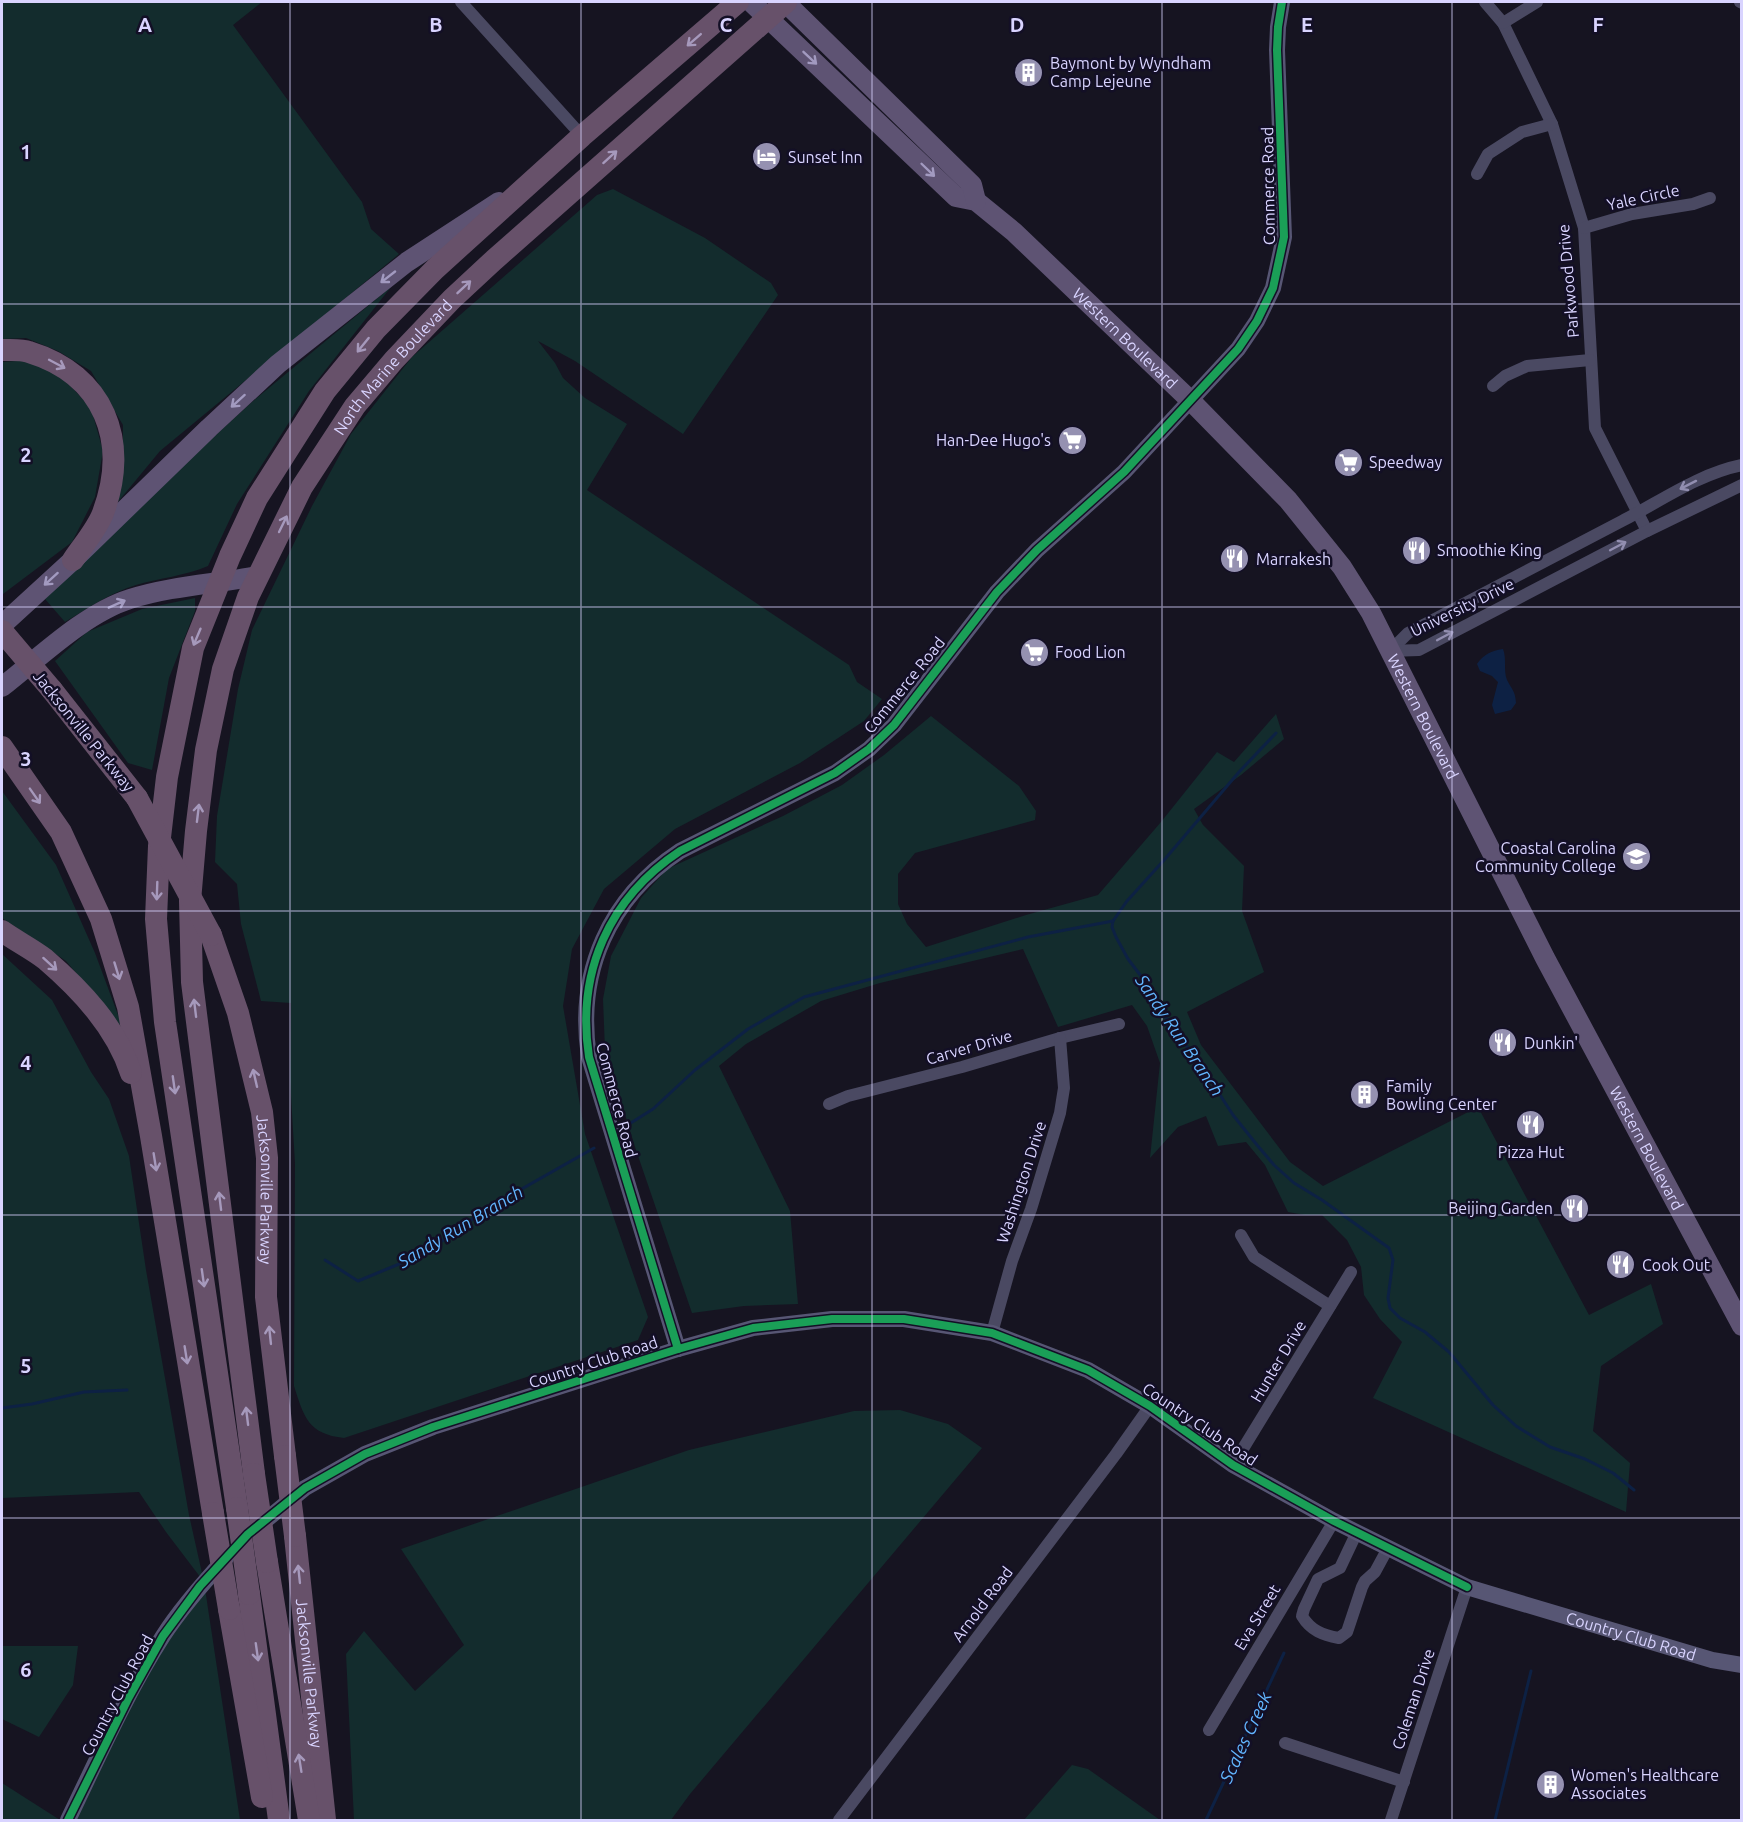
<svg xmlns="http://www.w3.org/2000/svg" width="1743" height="1822" viewBox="0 0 1743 1822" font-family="Ubuntu,sans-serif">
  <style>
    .green { fill: #132c2d }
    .water { fill: #0d2144 }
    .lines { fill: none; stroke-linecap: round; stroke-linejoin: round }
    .stream { stroke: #0d2144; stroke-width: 3 }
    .street { stroke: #4a4962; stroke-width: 12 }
    .secondary { stroke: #575674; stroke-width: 16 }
    .primary { stroke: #5e5373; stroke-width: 20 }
    .highway { stroke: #67516a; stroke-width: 22 }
    .highway-bridge { stroke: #67516a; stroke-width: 22 }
    .cycleway-casing { stroke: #130f26; stroke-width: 11 }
    .cycleway { stroke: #1a9f57; stroke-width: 8 }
    .oneway { stroke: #a699bc }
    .oneway2 { stroke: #a29ac0 }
    .oneway3 { stroke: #928eb0 }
    .grid { fill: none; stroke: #d9d4ff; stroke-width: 1.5; stroke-opacity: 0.55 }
    .labels { text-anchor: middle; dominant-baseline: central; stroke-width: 5; stroke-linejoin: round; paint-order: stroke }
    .poi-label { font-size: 16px; fill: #d9d4ff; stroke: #130f26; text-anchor: start }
    .street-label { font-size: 16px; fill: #d9d4ff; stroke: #130f26 }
    .water-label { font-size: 18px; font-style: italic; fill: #62b6ff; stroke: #130f26 }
    .grid-label { font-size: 20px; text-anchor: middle; font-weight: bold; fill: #d9d4ff; stroke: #130f26; stroke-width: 5; stroke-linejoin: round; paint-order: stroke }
  </style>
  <rect width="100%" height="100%" fill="#161421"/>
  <g class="green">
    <path d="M2,2H262L233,25L362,202L371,229L399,254L160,451L117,503L123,460V425L91,371L58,351L26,338L2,339Z"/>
    <path d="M613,189L705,238L771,283L778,295L683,434L575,361L538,341L555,363L563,378L585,398L627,424L587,490L849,665L857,682L882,699L864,721L800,763L675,829L604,889L572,949L563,1006L585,1134L648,1317L638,1340L344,1438C308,1434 304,1417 294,1386L295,1163L290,1080L291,1003L261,1001L241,924L237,884L215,862L217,816L238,689L252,630L312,506L351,434L412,357L597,195Z"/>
    <path d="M391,287L309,391L237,504L208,566C184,576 160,578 136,585C110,593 88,608 65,622L45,599L197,452L252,402Z"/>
    <path d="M32,360L65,380L91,408L103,451L95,497L72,542L3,594L2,592V362Z"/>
    <path d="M195,598V611L169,678L152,770L128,763L55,661L87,632L142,609Z"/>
    <path d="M1276,714L1284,739L1241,775L1194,809L1203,825L1244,866L1242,911L1264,972L1187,1012L1201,1045L1290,1162L1323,1186L1478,1107L1589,1315L1651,1284L1663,1324L1601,1366L1593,1431L1630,1463L1626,1512L1373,1398L1402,1342L1380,1319L1364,1295L1361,1267L1347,1240L1322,1215H1305L1288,1212L1265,1165L1246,1142L1218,1146L1206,1116L1178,1127L1150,1158L1160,1063L1147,1026L1132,1005L1058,1027L1023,949L880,983L821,1001L746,1044L719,1066L790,1211L798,1304L744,1306L692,1313L636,1150L605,1050L603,999L611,956L641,898L667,869L783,816L842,785L884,755L931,716L1019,786L1036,811L1035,820L915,853L898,874V904L907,924L926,947L1026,915L1098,895L1161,822L1217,752L1234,762Z"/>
    <path d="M2,791L56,865L95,953L124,1031L66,961L2,918Z"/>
    <path d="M2,954L52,1000L91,1072L109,1099L129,1156L146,1270L189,1515L204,1582L240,1820H69L129,1697L204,1582L166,1532L139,1492L2,1498Z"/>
    <path d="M900,1410L948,1424L982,1448L690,1794L671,1820H354L346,1654L364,1631L415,1691L464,1645L401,1549L689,1450L854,1411Z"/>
    <path d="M2,1646H78L73,1685L39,1737L2,1719Z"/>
    <path d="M1072,1765L1088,1769L1160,1820H1024Z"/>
    <path d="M2,1783L60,1820H2Z"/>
  </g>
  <path class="water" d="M1503,649C1507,659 1503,670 1507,680C1512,690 1515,690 1516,703L1511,710L1495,714L1492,705L1498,682L1492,676L1480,671L1477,664C1484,654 1491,651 1503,649Z"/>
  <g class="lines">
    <g class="stream">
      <path d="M1113,921L1112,927L1116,937L1128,959L1144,980L1156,1004L1202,1067L1233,1115L1257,1145L1274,1165L1294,1183L1322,1200L1389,1248L1393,1260L1388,1298L1390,1308L1400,1318L1425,1332L1449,1352L1493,1405L1516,1426L1550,1447L1585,1459L1613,1473L1634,1490"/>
      <path d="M1113,921L1127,901L1165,859L1239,772L1276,733"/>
      <path d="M626,1126L653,1109L695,1070L748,1029L804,997L1028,937L1113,921"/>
      <path d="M325,1260L358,1281L404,1262L432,1248L488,1208L594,1148"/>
      <path d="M2,1408L32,1404L84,1392L127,1390"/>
      <path d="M1206,1820L1284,1653"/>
      <path d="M1495,1820L1531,1671"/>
    </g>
    <g class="street">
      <path d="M461,2L582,136"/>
      <path d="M1485,2L1503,23L1552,124L1584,228L1595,428L1647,531"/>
      <path d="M1740,2L1742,3"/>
      <path d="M1503,23L1537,2"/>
      <path d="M1477,174L1488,154L1522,132L1552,124"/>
      <path d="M1584,228L1632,214L1693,204L1710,198"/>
      <path d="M1493,386L1505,376L1527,366L1590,360"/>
      <path d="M1390,651L1408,633C1479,596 1551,558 1622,521C1661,501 1698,474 1742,465"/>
      <path d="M1390,651L1419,650L1647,531L1742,485"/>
      <path d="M829,1104L848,1096L962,1067L1060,1038L1119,1024"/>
      <path d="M1241,1235L1254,1257L1330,1306"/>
      <path d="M992,1333L1012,1261L1031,1209L1060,1113L1064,1088L1060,1038"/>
      <path d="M1233,1465L1351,1272"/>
      <path d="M1357,1532L1340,1568L1318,1579L1304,1609L1302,1616C1311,1631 1323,1635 1339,1638L1347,1632L1362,1587L1365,1581L1375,1572L1388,1548"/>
      <path d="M1209,1730L1334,1521"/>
      <path d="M1285,1743L1404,1782"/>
      <path d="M839,1820L1116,1454L1150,1406"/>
      <path d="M1391,1820L1467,1587"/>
    </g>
    <g class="secondary">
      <path d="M678,1349L589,1057C576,972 609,898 680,851L835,773L869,749L894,725L997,592L1037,550L1124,472L1238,349L1257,321L1273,288L1284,237L1277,50L1278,27L1282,2"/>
      <path id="s1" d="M255,1529L305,1488L365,1454L433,1427L678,1349L753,1328L832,1319H904L992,1333L1088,1370L1150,1406L1233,1465L1334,1521L1467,1587L1712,1660L1742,1665"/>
      <path d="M68,1820C97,1760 127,1692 163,1636C181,1608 204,1582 226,1558"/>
    </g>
    <g class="primary">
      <path id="s2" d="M751,2L956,197L976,201L1014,232L1191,401L1288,500L1342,567L1371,613L1545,958L1742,1326"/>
      <path d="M785,2L972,185L976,201"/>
      <path d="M2,625L73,560L209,428L278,364L407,262L499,202"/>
      <path d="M2,687C39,658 85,613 130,599C171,586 215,584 257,576"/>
    </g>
    <g class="highway">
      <path d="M2,350C10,350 21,349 29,352C104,375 130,441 103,513C97,529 83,545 73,560"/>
      <path d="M52,690L137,798"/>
      <path d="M2,747L61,832L101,919L128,1007L151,1136L213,1513"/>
      <path d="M2,931C16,941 32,949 45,959C81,990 116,1027 131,1073"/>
      <path id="s3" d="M211,935L238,1013L262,1112L267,1158L266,1297L285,1456"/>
      <path id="s4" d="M254,1474L192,982L190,901L196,831L206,750L223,669L248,597L302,487L355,406L394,360L452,299L494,260L786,2"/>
      <path d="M237,1508L165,1022L156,919L159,846L167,777L193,648L230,556L257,498L325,391L376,329L435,269L582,136L738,2"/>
      <path id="s5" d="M295,1536L325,1820"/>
      <path d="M267,1562L309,1820"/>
      <path d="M249,1594L279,1820"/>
      <path d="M229,1609L262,1797"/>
    </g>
    <g class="highway-bridge">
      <path d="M2,631L52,690"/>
      <path d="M137,798L211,935"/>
      <path d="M285,1456L295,1536"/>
      <path d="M254,1474L267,1562"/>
      <path d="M237,1508L249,1594"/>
      <path d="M213,1513L229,1609"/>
    </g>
    <defs>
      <g id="cycleway">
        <path d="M678,1349L589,1057C576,972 609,898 680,851L835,773L869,749L894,725L997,592L1037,550L1124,472L1238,349L1257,321L1273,288L1284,237L1277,50L1278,27L1282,2"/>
        <path d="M68,1820L129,1697L163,1636L200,1586L248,1534L305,1488L365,1454L433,1427L678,1349L753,1328L832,1319H904L992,1333L1088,1370L1150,1406L1233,1465L1334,1521L1467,1587"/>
      </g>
    </defs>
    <use href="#cycleway" class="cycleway-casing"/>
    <use href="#cycleway" class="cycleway"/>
  </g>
  <defs><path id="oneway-shaft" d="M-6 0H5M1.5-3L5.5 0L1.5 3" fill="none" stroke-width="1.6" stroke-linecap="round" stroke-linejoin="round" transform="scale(1.5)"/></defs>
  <g class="oneway">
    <use href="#oneway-shaft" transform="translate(694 40) rotate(139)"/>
    <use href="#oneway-shaft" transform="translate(610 157) rotate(-42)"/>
    <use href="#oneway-shaft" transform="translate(464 287) rotate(-43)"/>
    <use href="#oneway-shaft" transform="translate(363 345) rotate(129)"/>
    <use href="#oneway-shaft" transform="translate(57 364) rotate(28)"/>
    <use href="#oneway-shaft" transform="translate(283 524) rotate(-64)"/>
    <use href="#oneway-shaft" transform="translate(197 637) rotate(113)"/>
    <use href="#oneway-shaft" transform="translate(35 796) rotate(55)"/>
    <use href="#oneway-shaft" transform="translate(198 813) rotate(-83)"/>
    <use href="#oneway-shaft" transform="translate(157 891) rotate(92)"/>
    <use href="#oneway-shaft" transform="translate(50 964) rotate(42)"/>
    <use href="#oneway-shaft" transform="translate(117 971) rotate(73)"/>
    <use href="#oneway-shaft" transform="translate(195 1008) rotate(-97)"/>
    <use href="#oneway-shaft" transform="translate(255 1078) rotate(-103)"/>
    <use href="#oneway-shaft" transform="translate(174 1085) rotate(82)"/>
    <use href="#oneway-shaft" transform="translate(155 1162) rotate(81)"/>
    <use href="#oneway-shaft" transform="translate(220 1201) rotate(-97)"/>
    <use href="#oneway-shaft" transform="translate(203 1278) rotate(82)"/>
    <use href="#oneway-shaft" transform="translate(270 1335) rotate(-96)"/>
    <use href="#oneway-shaft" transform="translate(186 1355) rotate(81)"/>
    <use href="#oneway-shaft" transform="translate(247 1416) rotate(-97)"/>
    <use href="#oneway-shaft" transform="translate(299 1574) rotate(-96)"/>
    <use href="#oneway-shaft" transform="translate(257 1652) rotate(82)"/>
    <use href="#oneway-shaft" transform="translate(300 1763) rotate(-99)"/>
  </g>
  <g class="oneway2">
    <use href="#oneway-shaft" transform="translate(810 58) rotate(43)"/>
    <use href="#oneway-shaft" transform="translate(928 170) rotate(44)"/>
    <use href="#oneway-shaft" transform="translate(388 277) rotate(142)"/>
    <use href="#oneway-shaft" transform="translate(238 401) rotate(138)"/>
    <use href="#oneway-shaft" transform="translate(51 579) rotate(138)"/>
    <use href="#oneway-shaft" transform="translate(117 604) rotate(-24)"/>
  </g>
  <g class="oneway3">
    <use href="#oneway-shaft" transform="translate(1688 485) rotate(153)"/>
    <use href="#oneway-shaft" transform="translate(1618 546) rotate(-28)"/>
    <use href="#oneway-shaft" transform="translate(1445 636) rotate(-28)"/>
  </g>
  <path class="grid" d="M290,2V1820M581,2V1820M872,2V1820M1162,2V1820M1452,2V1820M2,304H1742M2,607H1742M2,911H1742M2,1215H1742M2,1518H1742"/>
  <defs>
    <symbol id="building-disc" viewBox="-11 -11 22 22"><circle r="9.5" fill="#9591b1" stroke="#130f26"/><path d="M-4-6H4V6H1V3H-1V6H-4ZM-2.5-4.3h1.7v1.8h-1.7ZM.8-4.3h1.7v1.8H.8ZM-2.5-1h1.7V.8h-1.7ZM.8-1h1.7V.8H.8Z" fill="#fff"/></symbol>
    <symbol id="hotel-disc" viewBox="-11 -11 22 22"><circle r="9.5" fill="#9591b1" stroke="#130f26"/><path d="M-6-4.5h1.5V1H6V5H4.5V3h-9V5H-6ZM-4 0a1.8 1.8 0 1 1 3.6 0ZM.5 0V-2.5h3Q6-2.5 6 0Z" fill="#fff"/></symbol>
    <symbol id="supermarket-disc" viewBox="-11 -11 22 22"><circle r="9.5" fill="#9591b1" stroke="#130f26"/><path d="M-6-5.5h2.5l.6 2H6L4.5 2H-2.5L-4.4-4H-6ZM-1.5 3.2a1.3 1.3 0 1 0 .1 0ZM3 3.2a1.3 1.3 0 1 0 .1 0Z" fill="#fff"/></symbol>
    <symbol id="restaurant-disc" viewBox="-11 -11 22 22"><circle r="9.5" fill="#9591b1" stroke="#130f26"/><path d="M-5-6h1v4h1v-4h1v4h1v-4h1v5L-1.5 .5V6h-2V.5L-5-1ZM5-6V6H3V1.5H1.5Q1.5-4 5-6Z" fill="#fff"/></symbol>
    <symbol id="university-disc" viewBox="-11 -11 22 22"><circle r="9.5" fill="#9591b1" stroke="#130f26"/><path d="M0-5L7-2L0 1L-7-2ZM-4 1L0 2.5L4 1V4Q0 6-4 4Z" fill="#fff"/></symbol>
  </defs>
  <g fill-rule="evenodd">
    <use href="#building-disc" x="1012" y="56" width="33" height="33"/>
    <use href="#hotel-disc" x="750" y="140" width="33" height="33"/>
    <use href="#supermarket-disc" x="1056" y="424" width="33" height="33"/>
    <use href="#supermarket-disc" x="1332" y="446" width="33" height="33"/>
    <use href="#restaurant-disc" x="1400" y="534" width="33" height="33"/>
    <use href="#restaurant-disc" x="1218" y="542" width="33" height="33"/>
    <use href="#supermarket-disc" x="1018" y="636" width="33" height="33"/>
    <use href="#university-disc" x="1620" y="840" width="33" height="33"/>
    <use href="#restaurant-disc" x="1486" y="1026" width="33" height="33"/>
    <use href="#building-disc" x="1348" y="1078" width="33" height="33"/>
    <use href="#restaurant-disc" x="1514" y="1108" width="33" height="33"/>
    <use href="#restaurant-disc" x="1558" y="1192" width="33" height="33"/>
    <use href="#restaurant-disc" x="1604" y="1248" width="33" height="33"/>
    <use href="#building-disc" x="1534" y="1768" width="33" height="33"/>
  </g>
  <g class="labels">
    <g class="poi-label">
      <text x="1050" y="63">Baymont by Wyndham<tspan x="1050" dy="18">Camp Lejeune</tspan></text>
      <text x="788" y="157">Sunset Inn</text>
      <text x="1051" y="440" text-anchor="end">Han-Dee Hugo's</text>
      <text x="1369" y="462">Speedway</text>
      <text x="1437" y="550">Smoothie King</text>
      <text x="1256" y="559">Marrakesh</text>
      <text x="1055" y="652">Food Lion</text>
      <text x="1616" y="848" text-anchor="end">Coastal Carolina<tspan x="1616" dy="18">Community College</tspan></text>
      <text x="1524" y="1043">Dunkin'</text>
      <text x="1386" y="1086">Family<tspan x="1386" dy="18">Bowling Center</tspan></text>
      <text x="1531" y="1152" text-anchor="middle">Pizza Hut</text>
      <text x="1553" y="1208" text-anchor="end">Beijing Garden</text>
      <text x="1642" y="1265">Cook Out</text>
      <text x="1571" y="1775">Women's Healthcare<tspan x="1571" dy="18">Associates</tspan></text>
    </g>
    <g class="street-label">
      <text transform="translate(1268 186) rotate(-91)">Commerce Road</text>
      <text transform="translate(1643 197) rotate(-12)">Yale Circle</text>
      <text transform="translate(1568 281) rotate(-95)">Parkwood Drive</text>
      <text stroke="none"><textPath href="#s2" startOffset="506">Western Boulevard</textPath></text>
      <text stroke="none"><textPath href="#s4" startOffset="1161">North Marine Boulevard</textPath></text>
      <text transform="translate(1462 607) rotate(-26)">University Drive</text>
      <text transform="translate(904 685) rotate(-51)">Commerce Road</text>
      <text stroke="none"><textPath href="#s2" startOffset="992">Western Boulevard</textPath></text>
      <text transform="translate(84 731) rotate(51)">Jacksonville Parkway</text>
      <text transform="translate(969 1047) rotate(-16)">Carver Drive</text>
      <text transform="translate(617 1100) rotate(75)">Commerce Road</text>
      <text stroke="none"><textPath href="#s2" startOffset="1478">Western Boulevard</textPath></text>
      <text transform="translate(1021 1182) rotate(-72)">Washington Drive</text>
      <text stroke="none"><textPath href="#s3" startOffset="262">Jacksonville Parkway</textPath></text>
      <text transform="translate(1278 1361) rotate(-59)">Hunter Drive</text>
      <text transform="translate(593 1362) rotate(-18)">Country Club Road</text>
      <text transform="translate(1200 1424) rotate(34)">Country Club Road</text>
      <text transform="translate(982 1604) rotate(-53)">Arnold Road</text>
      <text transform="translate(1257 1617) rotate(-59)">Eva Street</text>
      <text stroke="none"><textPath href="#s1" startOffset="1494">Country Club Road</textPath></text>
      <text stroke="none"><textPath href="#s5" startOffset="138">Jacksonville Parkway</textPath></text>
      <text transform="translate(117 1695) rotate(-62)">Country Club Road</text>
      <text transform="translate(1413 1699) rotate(-72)">Coleman Drive</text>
    </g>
    <g class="water-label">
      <text transform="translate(1180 1035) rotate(56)">Sandy Run Branch</text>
      <text transform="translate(460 1226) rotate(-31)">Sandy Run Branch</text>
      <text transform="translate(1245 1737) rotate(-65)">Scales Creek</text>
    </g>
  </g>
  <g class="grid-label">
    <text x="145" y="32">A</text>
    <text x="436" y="32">B</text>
    <text x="726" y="32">C</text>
    <text x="1017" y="32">D</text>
    <text x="1307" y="32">E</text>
    <text x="1598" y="32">F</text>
    <text x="26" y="159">1</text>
    <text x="26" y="462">2</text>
    <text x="26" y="766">3</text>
    <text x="26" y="1070">4</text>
    <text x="26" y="1373">5</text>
    <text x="26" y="1677">6</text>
  </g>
  <rect width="1743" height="1822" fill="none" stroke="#d9d4ff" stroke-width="6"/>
</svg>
